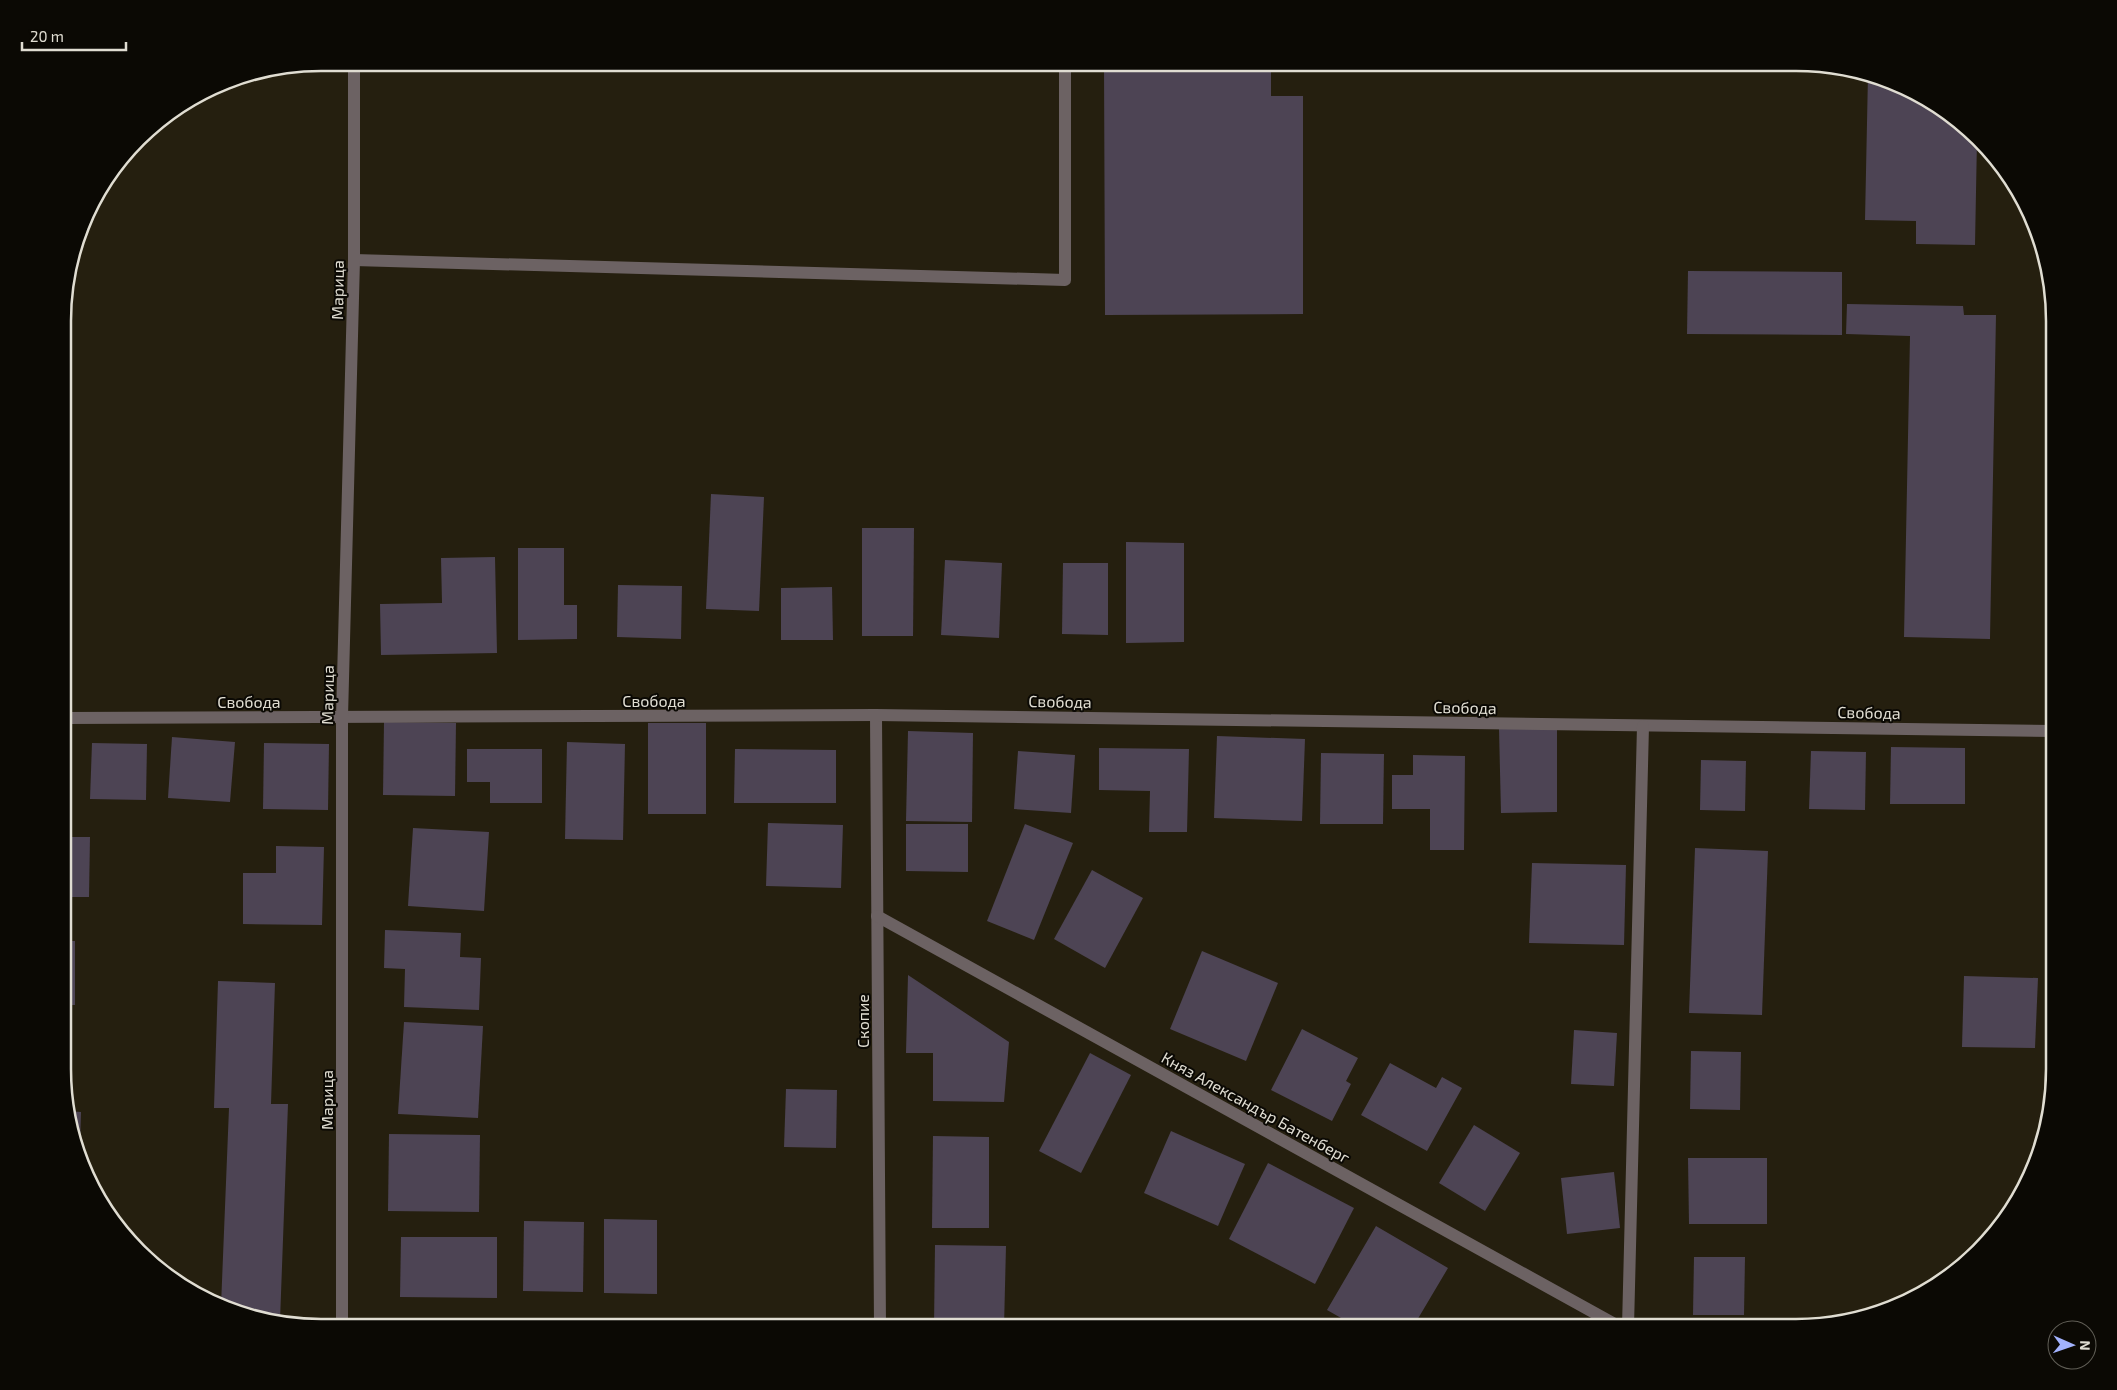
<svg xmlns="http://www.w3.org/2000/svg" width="2117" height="1390" viewBox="0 0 2117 1390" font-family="'Exo 2',sans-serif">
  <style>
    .building { fill: #4d4454 }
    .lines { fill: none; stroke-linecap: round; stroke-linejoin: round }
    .minor { stroke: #6c6263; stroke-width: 12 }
    .labels { text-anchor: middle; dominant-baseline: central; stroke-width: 4; stroke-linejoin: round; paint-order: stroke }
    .street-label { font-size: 16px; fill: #e0ddd2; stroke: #0b0904 }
    .rim { fill: none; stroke: #e0ddd2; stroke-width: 2.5 }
  </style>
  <rect width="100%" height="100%" fill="#251f0f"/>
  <g class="building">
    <path d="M1104,63H1271V96H1303V314L1105,315Z"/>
    <path d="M1868,74L1879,76L1940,106L1977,139L1975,245L1916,244V221L1865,220Z"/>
    <path d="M1688,271L1842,272V335L1687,334Z"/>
    <path d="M1847,304L1963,306L1964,315H1996L1990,639L1904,637L1910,336L1846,334Z"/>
    <path d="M711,494L764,497L759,611L706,609Z"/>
    <path d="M862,528H914L913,636H862Z"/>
    <path d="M1126,542L1184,543V642L1126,643Z"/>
    <path d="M518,548H564V605H577V639L518,640Z"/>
    <path d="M495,557L497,653L381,655L380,604L442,603L441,558Z"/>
    <path d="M945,560L1002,563L999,638L941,635Z"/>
    <path d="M1063,563H1108V635L1062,634Z"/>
    <path d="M618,585L682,586L681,639L617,637Z"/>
    <path d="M832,587L833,640H781V588Z"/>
    <path d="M384,722L456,723L455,796L383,795Z"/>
    <rect x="648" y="723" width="58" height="91"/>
    <path d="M1499,729H1557V812L1501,813Z"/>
    <path d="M908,731L973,733L972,822L906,821Z"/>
    <path d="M1217,736L1305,739L1302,821L1214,818Z"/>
    <path d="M172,737L235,742L230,802L168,798Z"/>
    <path d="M567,742L625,744L623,840L565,839Z"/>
    <path d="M92,743L147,744L146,800L90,799Z"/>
    <path d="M264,743L329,744L328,810L263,809Z"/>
    <path d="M1891,747L1965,748V804H1890Z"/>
    <path d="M1099,748L1189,749L1187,832H1149L1150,791L1099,790Z"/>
    <path d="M467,749H542V803H490V782H467Z"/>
    <path d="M735,749L836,750V803H734Z"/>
    <path d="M1018,751L1075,755L1071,813L1014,809Z"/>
    <path d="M1811,751L1866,752L1865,810L1809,809Z"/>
    <path d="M1321,753L1384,754L1383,824H1320Z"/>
    <path d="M1413,755L1465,756L1464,850H1430V809H1392V775H1413Z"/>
    <path d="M1701,760L1746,761L1745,811L1700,810Z"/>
    <path d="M768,823L843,825L841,888L766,886Z"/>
    <path d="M906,824H968V872L906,871Z"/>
    <path d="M1025,824L1073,843L1034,940L987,921Z"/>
    <path d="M413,828L489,832L484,911L408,906Z"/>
    <path d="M65,837H90L89,897H65Z"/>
    <path d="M276,846L324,847L322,925L243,924V873H276Z"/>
    <path d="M1695,848L1768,851L1762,1015L1689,1013Z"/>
    <path d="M1532,863L1626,865L1624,945L1529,943Z"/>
    <path d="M1092,870L1143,898L1105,968L1054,939Z"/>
    <path d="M385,930L461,933L460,957L481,958L479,1010L404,1007L405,969L384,968Z"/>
    <rect x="65" y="941" width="10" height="64"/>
    <path d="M1202,951L1278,983L1246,1061L1170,1029Z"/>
    <path d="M908,975L1009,1042L1004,1102L933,1101V1053H906Z"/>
    <path d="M1964,976L2038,978L2035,1048L1962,1047Z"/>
    <path d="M218,981L275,983L271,1104H288L280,1321L238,1314L221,1306L229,1108H214Z"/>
    <path d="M404,1022L483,1026L478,1118L398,1114Z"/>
    <path d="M1302,1029L1358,1058L1346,1081L1351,1084L1332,1121L1271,1090Z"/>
    <path d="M1574,1030L1617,1033L1614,1086L1571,1084Z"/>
    <path d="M1691,1051L1741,1052L1740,1110L1690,1109Z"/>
    <path d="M1090,1053L1131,1075L1081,1173L1039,1151Z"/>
    <path d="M1390,1063L1436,1088L1442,1077L1462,1088L1427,1151L1361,1115Z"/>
    <path d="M786,1089L837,1090L836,1148L784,1147Z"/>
    <path d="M68,1111L81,1112L80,1146H79Z"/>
    <path d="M1474,1125L1520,1153L1485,1211L1439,1183Z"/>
    <path d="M1171,1131L1245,1164L1218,1226L1144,1193Z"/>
    <path d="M389,1134L480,1135L479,1212L388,1211Z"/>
    <path d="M933,1136L989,1137V1228H932Z"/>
    <path d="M1688,1158H1767V1224H1689Z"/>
    <path d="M1268,1163L1354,1208L1315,1284L1229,1239Z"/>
    <path d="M1614,1172L1620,1228L1567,1234L1561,1178Z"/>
    <path d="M604,1219L657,1220V1294L604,1293Z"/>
    <path d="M524,1221L584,1222L583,1292L523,1291Z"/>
    <path d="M1376,1226L1448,1268L1413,1327H1403L1397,1323L1394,1327H1357L1327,1310Z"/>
    <path d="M401,1237H497V1298L400,1297Z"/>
    <path d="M935,1245L1006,1246L1004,1327L934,1326Z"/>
    <path d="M1694,1257H1745L1744,1315H1693Z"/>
  </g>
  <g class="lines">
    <g class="minor">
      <path d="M354,260L1065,280V63"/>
      <path d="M876,715L880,1327"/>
      <path d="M65,718L876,715L2054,731"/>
      <path d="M877,916L1620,1327"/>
      <path d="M342,1327V717L354,260V63"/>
      <path d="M1628,1327L1643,726"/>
    </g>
  </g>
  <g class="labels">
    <g class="street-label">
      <text transform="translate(337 290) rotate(-89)">Марица</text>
      <text transform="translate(327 695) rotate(-89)">Марица</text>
      <text x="654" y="700">Свобода</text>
      <text x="249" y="701">Свобода</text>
      <text transform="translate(1060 701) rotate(1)">Свобода</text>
      <text transform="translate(1465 707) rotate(1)">Свобода</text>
      <text transform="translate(1869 712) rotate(1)">Свобода</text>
      <text transform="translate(862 1021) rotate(-90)">Скопие</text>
      <text transform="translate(326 1100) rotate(-90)">Марица</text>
      <text transform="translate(1256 1107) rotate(29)">Княз Александър Батенберг</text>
    </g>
  </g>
  <path d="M0 0H2117V1390H0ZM321 71H1796A250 250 0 0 1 2046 321V1069A250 250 0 0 1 1796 1319H321A250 250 0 0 1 71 1069V321A250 250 0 0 1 321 71Z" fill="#0b0904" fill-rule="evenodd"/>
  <path class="rim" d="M321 71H1796A250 250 0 0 1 2046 321V1069A250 250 0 0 1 1796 1319H321A250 250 0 0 1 71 1069V321A250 250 0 0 1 321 71Z"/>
  <g transform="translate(2072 1345) rotate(92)"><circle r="24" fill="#0b0904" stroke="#605e56"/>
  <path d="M0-4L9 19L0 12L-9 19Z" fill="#a2b2fd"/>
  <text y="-8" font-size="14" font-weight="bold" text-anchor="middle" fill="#e0ddd2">N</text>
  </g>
  <path d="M22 42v8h104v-8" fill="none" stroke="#e0ddd2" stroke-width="2.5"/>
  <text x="30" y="42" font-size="15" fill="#e0ddd2" stroke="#0b0904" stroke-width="4" paint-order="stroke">20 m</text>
</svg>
